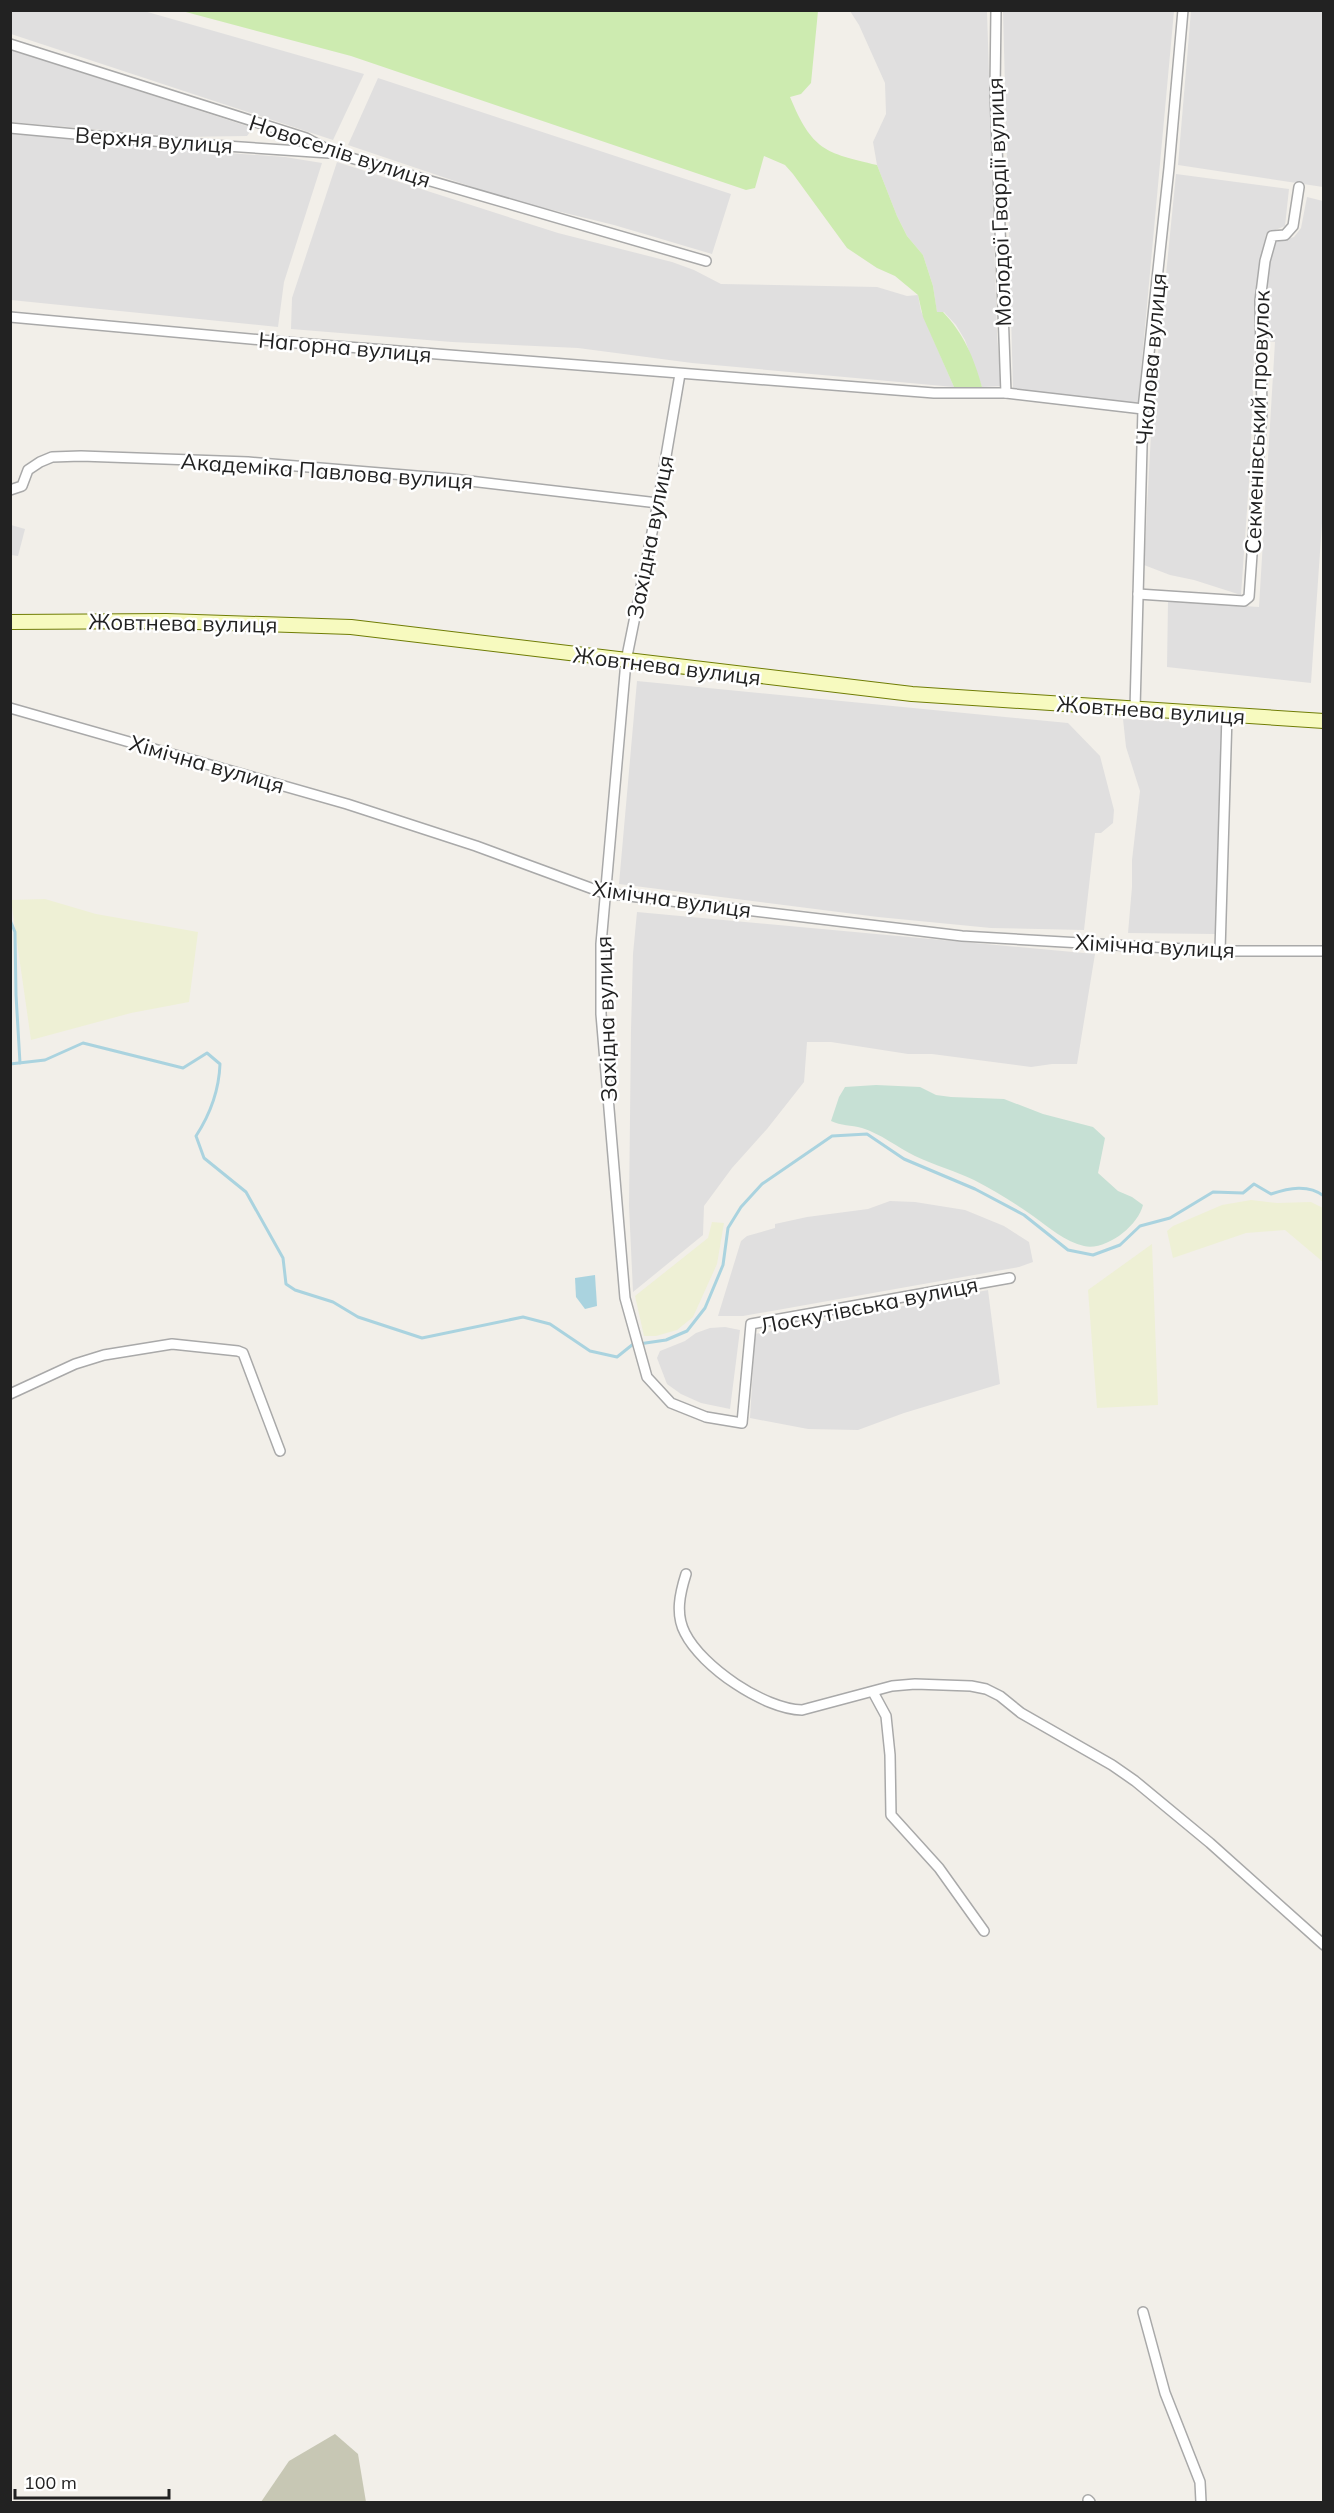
<svg xmlns="http://www.w3.org/2000/svg" width="1334" height="2513" viewBox="0 0 1334 2513" font-family="Mulish,sans-serif">
  <style>
    .residential { fill: #e0dfdf }
    .construction { fill: #c7c7b4 }
    .farmland { fill: #eef0d5 }
    .grass { fill: #cdebb0 }
    .wetland { fill: #c6e0d4 }
    .water { fill: #aad3df }
    .lines { fill: none; stroke-linecap: round; stroke-linejoin: round }
    .stream { stroke: #aad3df; stroke-width: 3 }
    .street-casing { stroke: #a9a9a9; stroke-width: 12 }
    .secondary-casing { stroke: #707d05; stroke-width: 16 }
    .street { stroke: #fff; stroke-width: 9 }
    .secondary { stroke: #f7fabf; stroke-width: 14 }
    .labels { text-anchor: middle; dominant-baseline: central; stroke-width: 5; stroke-linejoin: round; paint-order: stroke }
    .street-label { font-size: 22px; fill: #222; stroke: #fff }
  </style>
  <rect width="100%" height="100%" fill="#f2efe9"/>
  <g class="residential">
    <path d="M11,10L144,11L364,74L333,140L11,34Z"/>
    <path d="M850,11H987L997,334L1001,386L982,387L965,340L956,325L944,312L937,313L933,286L923,255L907,236L897,216L877,165L873,142L886,114L885,83L859,25Z"/>
    <path d="M1003,11H1174L1138,403L1013,389Z"/>
    <path d="M1191,11H1323V187L1178,165Z"/>
    <path d="M11,50L157,97L253,128L247,136L181,137L11,122Z"/>
    <path d="M378,78L731,194L712,254L614,225L508,199L348,145Z"/>
    <path d="M11,133L141,147L285,157L322,163L284,282L278,327L11,300Z"/>
    <path d="M337,162L558,233L672,262L694,270L721,284L877,287L907,296L918,295L921,311L954,387L692,363L578,348L452,342L291,329L292,298Z"/>
    <path d="M1176,174L1289,189L1285,226L1266,234L1257,292L1250,468L1241,595L1194,580L1170,575L1144,565L1152,415Z"/>
    <path d="M1307,197L1323,201L1324,494L1311,683L1167,667L1168,601L1259,607L1275,342L1266,341L1268,265L1275,242L1294,237L1301,228Z"/>
    <path d="M11,525L25,529L18,556L11,555Z"/>
    <path d="M637,681L1068,723L1100,756L1114,810L1113,823L1101,833H1095L1084,930L991,928L878,917L619,884Z"/>
    <path d="M1123,719L1222,724L1215,934L1128,933L1132,887V860L1140,791L1126,747Z"/>
    <path d="M637,912L1095,954L1077,1064H1052L1031,1067L932,1054H908L831,1042H807L804,1082L767,1129L732,1168L704,1206L703,1235L633,1292L629,1206L631,1030L633,954Z"/>
    <path d="M890,1201L915,1202L965,1210L1004,1226L1029,1242L1033,1262L1019,1267L743,1316H718L741,1241L747,1236L775,1228V1224L807,1217L868,1209Z"/>
    <path d="M988,1290L1000,1384L904,1413L858,1430L808,1429L750,1418L755,1334Z"/>
    <path d="M725,1327L740,1330L730,1409L701,1403L681,1394L667,1384L657,1358L660,1351L685,1341L696,1333L710,1328Z"/>
  </g>
  <path class="construction" d="M335,2434L358,2454L366,2502H261L289,2461Z"/>
  <g class="farmland">
    <path d="M45,899L96,914L198,932L189,1002L131,1013L31,1040L11,900Z"/>
    <path d="M1251,1200L1277,1203L1311,1202L1323,1208V1262L1285,1230L1246,1233L1173,1258L1167,1231L1173,1226L1222,1205Z"/>
    <path d="M712,1222L724,1223L717,1264L693,1317L677,1330L656,1336H644L635,1296L708,1238Z"/>
    <path d="M1152,1244L1158,1405L1097,1408L1088,1290Z"/>
  </g>
  <path class="grass" d="M182,11H818L811,83L801,94L790,97C812,150 825,153 877,165L897,216L907,236L923,255L933,286L937,312H943C964,334 974,358 982,387H954L923,317L918,295L895,276L877,268L847,248L793,174L785,165L764,156L755,188L746,190L351,56Z"/>
  <path class="wetland" d="M876,1085L920,1087L936,1095L951,1097L1004,1099L1043,1114L1093,1127L1105,1138L1098,1173L1118,1191L1132,1197L1143,1205C1138,1226 1106,1251 1084,1246C1066,1242 1048,1227 1033,1216C1015,1203 993,1190 974,1180C955,1171 934,1165 915,1156C897,1147 881,1134 862,1128C851,1125 841,1126 831,1121L839,1097L845,1087Z"/>
  <path class="water" d="M595,1275L597,1306L585,1309L576,1297L575,1278Z"/>
  <g class="lines">
    <g class="stream">
      <path d="M10,920L15,932L16,995L20,1063"/>
      <path d="M10,1064L45,1060L83,1043L183,1068L207,1053L220,1064C219,1091 211,1113 196,1136L204,1158L246,1192L283,1258L286,1284L295,1290L333,1302L358,1317L422,1338L523,1317L550,1324L590,1351L617,1357L632,1345L666,1340L687,1331L705,1308L723,1265L728,1228L741,1207L762,1184L832,1136L867,1134L904,1159L975,1189L1024,1215L1068,1250L1093,1255L1120,1245L1140,1226L1170,1218L1213,1192L1243,1193L1254,1184L1271,1194C1289,1188 1308,1184 1324,1196"/>
    </g>
    <defs>
      <g id="street">
        <path d="M996,10L995,91L1006,393"/>
        <path d="M10,44L306,138L334,153L706,261"/>
        <path d="M10,128L151,141L329,153"/>
        <path d="M10,317L284,342L934,393H1006L1143,409"/>
        <path d="M680,374L658,503L626,661L601,944V1014L625,1298L647,1377L671,1403L706,1417L742,1423L751,1324L1010,1278"/>
        <path d="M10,490L22,486L28,470L40,462L52,457L81,456L248,462L453,479L658,503"/>
        <path d="M1138,594L1244,601L1249,597L1262,412L1260,301L1265,261L1272,236L1285,235L1293,226L1299,187"/>
        <path d="M10,708L347,804L476,846L604,893L962,936L1220,951H1324"/>
        <path d="M1135,709L1143,409L1169,168L1183,10"/>
        <path d="M1220,951L1227,715"/>
        <path d="M10,1394L75,1364L104,1355L172,1344L238,1351L243,1353L280,1451"/>
        <path d="M686,1574C680,1593 675,1614 685,1633C702,1667 764,1709 802,1710L892,1686L915,1684L971,1686L986,1689L1000,1696L1021,1713L1112,1765L1135,1781L1210,1843L1324,1945"/>
        <path d="M873,1692L886,1716L890,1755L891,1815L939,1868L984,1931"/>
        <path d="M1143,2312L1165,2393L1200,2482L1201,2502"/>
        <path d="M1088,2500L1090,2502"/>
      </g>
      <path id="secondary" d="M10,622L166,621L351,627L912,694L1324,721"/>
    </defs>
    <use href="#street" class="street-casing"/>
    <use href="#secondary" class="secondary-casing"/>
    <use href="#street" class="street"/>
    <use href="#secondary" class="secondary"/>
  </g>
  <g class="labels">
    <g class="street-label">
      <text transform="translate(154 140) rotate(4)">Верхня вулиця</text>
      <text transform="translate(340 151) rotate(18)">Новоселів вулиця</text>
      <text transform="translate(999 202) rotate(-92)">Молодої Гвардії вулиця</text>
      <text transform="translate(345 347) rotate(5)">Нагорна вулиця</text>
      <text transform="translate(1151 359) rotate(-85)">Чкалова вулиця</text>
      <text transform="translate(1257 422) rotate(-88)">Секменівський провулок</text>
      <text transform="translate(327 471) rotate(4)">Академіка Павлова вулиця</text>
      <text transform="translate(650 537) rotate(-79)">Західна вулиця</text>
      <text transform="translate(183 623) rotate(1)">Жовтнева вулиця</text>
      <text transform="translate(667 666) rotate(7)">Жовтнева вулиця</text>
      <text transform="translate(1151 710) rotate(4)">Жовтнева вулиця</text>
      <text transform="translate(207 764) rotate(16)">Хімічна вулиця</text>
      <text transform="translate(672 899) rotate(8)">Хімічна вулиця</text>
      <text transform="translate(1155 946) rotate(3)">Хімічна вулиця</text>
      <text transform="translate(606 1019) rotate(-92)">Західна вулиця</text>
      <text transform="translate(869 1305) rotate(-11)">Лоскутівська вулиця</text>
    </g>
  </g>
  <rect width="1334" height="2513" fill="none" stroke="#222222" stroke-width="24"/>
  <path d="M15 2489v9h154v-9" fill="none" stroke="#222222" stroke-width="3"/>
  <text x="24" y="2489" font-size="18" fill="#222222" stroke="#ffffff" stroke-width="4.5" paint-order="stroke">100 m</text>
</svg>
